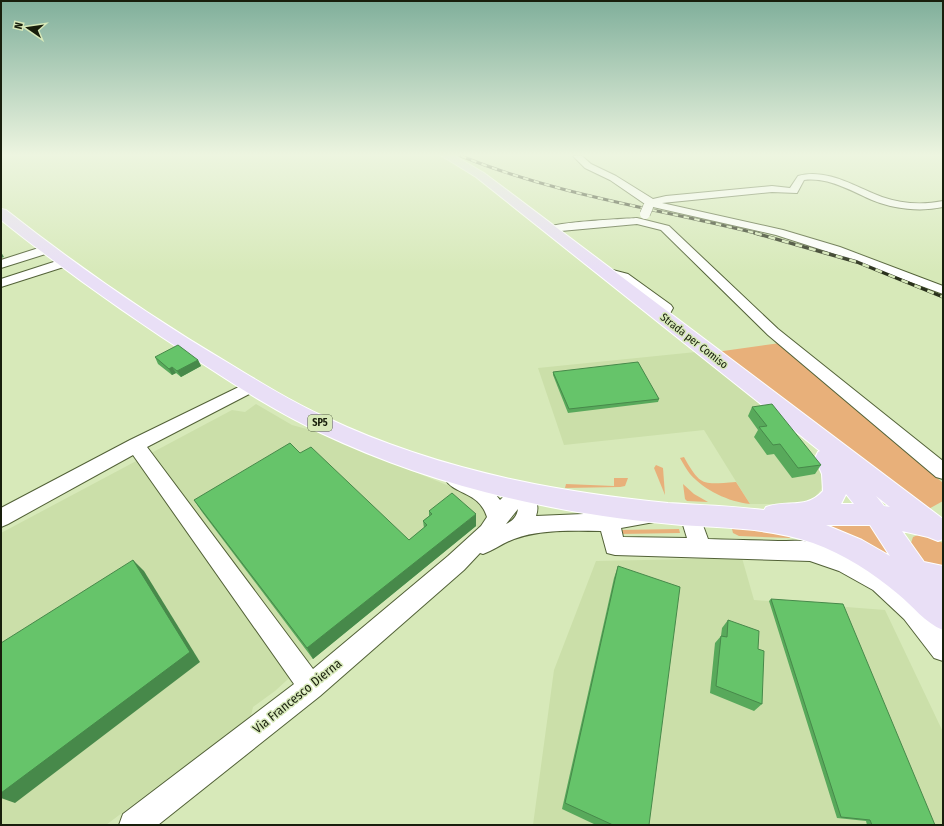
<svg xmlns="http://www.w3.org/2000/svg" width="944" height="826" viewBox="0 0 944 826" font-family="'Fira Sans Condensed',sans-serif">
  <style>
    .built { fill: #cbdfa9 }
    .green { fill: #e8b07a }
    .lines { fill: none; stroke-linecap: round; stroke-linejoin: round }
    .minor-casing { stroke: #526137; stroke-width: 2 }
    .major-casing { stroke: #fff; stroke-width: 2 }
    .minor { fill: #fff; fill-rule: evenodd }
    .major { fill: #e9dff6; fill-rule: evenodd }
    .rail-far1-casing { stroke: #2b321d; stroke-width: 3 }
    .rail-casing { stroke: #2b321d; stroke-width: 3.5 }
    .rail-far1 { stroke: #d7e9b9; stroke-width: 2; stroke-dasharray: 5.5; stroke-linecap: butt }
    .rail { stroke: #d7e9b9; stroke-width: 2.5; stroke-dasharray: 7; stroke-linecap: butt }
    .minor-bridge-casing { stroke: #526137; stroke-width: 11; stroke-linecap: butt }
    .minor-bridge { stroke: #fff; stroke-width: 10 }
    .wall { fill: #58a95b }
    .shaded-wall { fill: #47894a }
    .building { fill: #66c46a; stroke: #47894a }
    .labels { text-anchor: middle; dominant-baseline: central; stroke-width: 3; stroke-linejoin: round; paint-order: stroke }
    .shield { fill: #d7e9b9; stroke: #515b40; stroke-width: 1 }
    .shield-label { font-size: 10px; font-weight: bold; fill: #181e0c }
    .street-label { font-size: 11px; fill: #181e0c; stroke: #d7e9b9 }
    .near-street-label { font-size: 13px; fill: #181e0c; stroke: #d7e9b9 }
  </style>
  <rect width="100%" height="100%" fill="#d7e9b9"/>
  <g class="built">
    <path d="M696,352L766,408L801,440L811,452L819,463L823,475V485L820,491L814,498L799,504H750L704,430L564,445L538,368Z"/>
    <path d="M256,404L292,425L314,431L459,490L477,503L486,514V523L483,531L476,526L298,670L275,691L253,707L251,716L106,825H1V533L232,410L245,412Z"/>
    <path d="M742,558L754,600L885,610L943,732V825H533L554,670L596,561Z"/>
  </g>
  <g class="green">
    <path d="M780,343L943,483V501L925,511L716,352Z"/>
    <path d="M684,457C701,488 704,484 736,482L750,504C729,502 704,490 690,474C686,469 683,463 680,458Z"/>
    <path d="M656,465L663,468L665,495L654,468Z"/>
    <path d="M614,478H628L625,486L620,487L565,488L566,484L614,486Z"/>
    <path d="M683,484L694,494L708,502L687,501L685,499Z"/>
    <path d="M821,517L869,518L897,560L821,527Z"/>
    <path d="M751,526L791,533L790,538L739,536L733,533L732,529Z"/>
    <path d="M679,529L680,533L620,534L619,530Z"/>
    <path d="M918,535H924L943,543V572L924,564L910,546L913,537Z"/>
  </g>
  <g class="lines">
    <defs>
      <g id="minor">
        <path d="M573,156H582L591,164L616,176L653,199L666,196L772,186L790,188L798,176C828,168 855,187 882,197C902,204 923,205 943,201V207C920,212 894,209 872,200C851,191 829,177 804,180L797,193L772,192L662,203L783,230L840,247L943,286V294L832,253L776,235L653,207L648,210L644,209L643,207L645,204L610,180L585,168Z"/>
        <path d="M637,218L669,226L778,329L943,461V479L936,477L768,335L661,230L637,224L550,232L544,229C550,222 623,219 637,218Z"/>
        <path d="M48,245L52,246L54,249L52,252L1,268V260Z"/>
        <path d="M66,258L70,259L72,262L70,265L1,287V279Z"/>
        <path d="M605,268L628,274L671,305L673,308L667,319L662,320L657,319L655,316L659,309L620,280L601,275L599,272L601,269Z"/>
        <path d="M251,381L257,382L259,386L257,390L147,447L313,669L448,556L481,526L487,517C479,491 454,495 445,479L448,474L455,471C472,477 490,485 500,500C509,492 516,483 529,487C535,496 540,505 536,516L607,513L647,507L654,510L657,516L654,522L621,528L623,537L687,538L680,515L683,509L690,506L697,509L708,539C731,540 755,540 778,541C789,541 801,540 811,542C866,553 909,586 943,629V661L934,658L904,619L873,590L839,571L810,561L615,555L607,553L601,531C572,531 541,529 514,539C503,543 494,550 483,554L480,553L464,570L320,696L158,825H119L123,814L294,684L133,455L8,524L1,527V508L130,440ZM518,509C517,516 513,521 506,524Z"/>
      </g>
      <path id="major" d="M442,156H455L484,173L943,519V539L938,541L928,537L902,531L924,562L943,566V630C925,623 913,606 898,594C873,573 844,554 813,543C771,528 726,528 682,525C635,521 588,515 541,505C466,490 391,466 321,433C280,414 241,389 203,364C133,319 65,271 1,220V209L6,210C77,266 152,318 230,364C261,383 292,402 325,417C386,446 450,466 515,480C566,491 617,498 668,503C700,505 733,506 764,510L766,507C787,499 806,510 823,491L822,474L815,458L818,452L820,451L476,177ZM846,494L854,504H841ZM876,496L890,507L884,506ZM826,525H870L890,556L862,540Z"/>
    </defs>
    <use href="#minor" class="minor-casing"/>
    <use href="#major" class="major-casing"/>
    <use href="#minor" class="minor"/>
    <use href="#major" class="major"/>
    <defs>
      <path id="rail-far1" d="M461,156C557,195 659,209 759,234"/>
      <path id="rail" d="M755,233L857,262L943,297"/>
    </defs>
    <use href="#rail-far1" class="rail-far1-casing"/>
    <use href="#rail" class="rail-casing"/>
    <use href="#rail-far1" class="rail-far1"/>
    <use href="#rail" class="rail"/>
    <defs>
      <path id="minor-bridge" d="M645,214L648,207"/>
    </defs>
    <use href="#minor-bridge" class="minor-bridge-casing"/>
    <use href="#minor-bridge" class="minor-bridge"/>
  </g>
  <g class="wall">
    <path d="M155,357L198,360L201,366L181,377L176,373L172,375L158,364Z"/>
    <path d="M553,372L659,399L658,402L568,413L553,375Z"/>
    <path d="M752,407L821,465L815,474L792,478L774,454L767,455L754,437L758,430L748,416Z"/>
    <path d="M300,453L409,540L424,528L423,521L429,516V511L476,526L313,659L202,512L194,500Z"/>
    <path d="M618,566L649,825H596L562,809L614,578Z"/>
    <path d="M771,599L935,825H867L866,821L837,818L769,601Z"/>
    <path d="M728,620L758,649L762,704L754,711L710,693L715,643L721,636L722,628Z"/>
  </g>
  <g class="shaded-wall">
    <path d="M1,252L4,257L1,258Z"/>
    <path d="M198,360L201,366L181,377L177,371Z"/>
    <path d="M172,367L176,373L172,375L169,369Z"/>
    <path d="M476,514V526L313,659L307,648Z"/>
    <path d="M133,560L144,571L200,662L15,803L1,798V793Z"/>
  </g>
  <g class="building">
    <path d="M178,345L198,360L177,371L172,367L169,369L155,357Z"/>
    <path d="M638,362L659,399L569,409L553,372Z"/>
    <path d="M772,404L821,465L798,468L780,444L773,445L759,427L767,426L752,407Z"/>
    <path d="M290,443L300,453L311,447L409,540L427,525L423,521L432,514L429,511L452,493L476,514L307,648L194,500Z"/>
    <path d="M133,560L190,652L1,793V643Z"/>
    <path d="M618,566L680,587L649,825H613L565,803Z"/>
    <path d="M771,599L843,604L935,825H872L870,820L841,817Z"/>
    <path d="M728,620L759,631L758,649L764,651L762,704L716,686L721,636L727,637Z"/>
  </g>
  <linearGradient id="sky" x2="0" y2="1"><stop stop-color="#80af9b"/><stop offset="0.57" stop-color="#edf5e0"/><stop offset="1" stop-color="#edf5e0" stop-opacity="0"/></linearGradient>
  <rect width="944" height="272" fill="url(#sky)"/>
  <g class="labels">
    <rect class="shield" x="308" y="415" width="24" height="16" rx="3"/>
    <g class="shield-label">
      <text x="320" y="423">SP5</text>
    </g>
    <g class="street-label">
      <text transform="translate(694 341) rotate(38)">Strada per Comiso</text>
    </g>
    <g class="near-street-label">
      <text transform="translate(297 696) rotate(-39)">Via Francesco Dierna</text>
    </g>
  </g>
  <rect width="944" height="826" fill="none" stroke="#181e0c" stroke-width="4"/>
  <g transform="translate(28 28) rotate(283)" stroke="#d7e9b9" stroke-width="3" paint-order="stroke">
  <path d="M0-3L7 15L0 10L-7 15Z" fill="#181e0c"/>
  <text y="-6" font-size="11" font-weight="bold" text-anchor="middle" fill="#181e0c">N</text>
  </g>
</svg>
